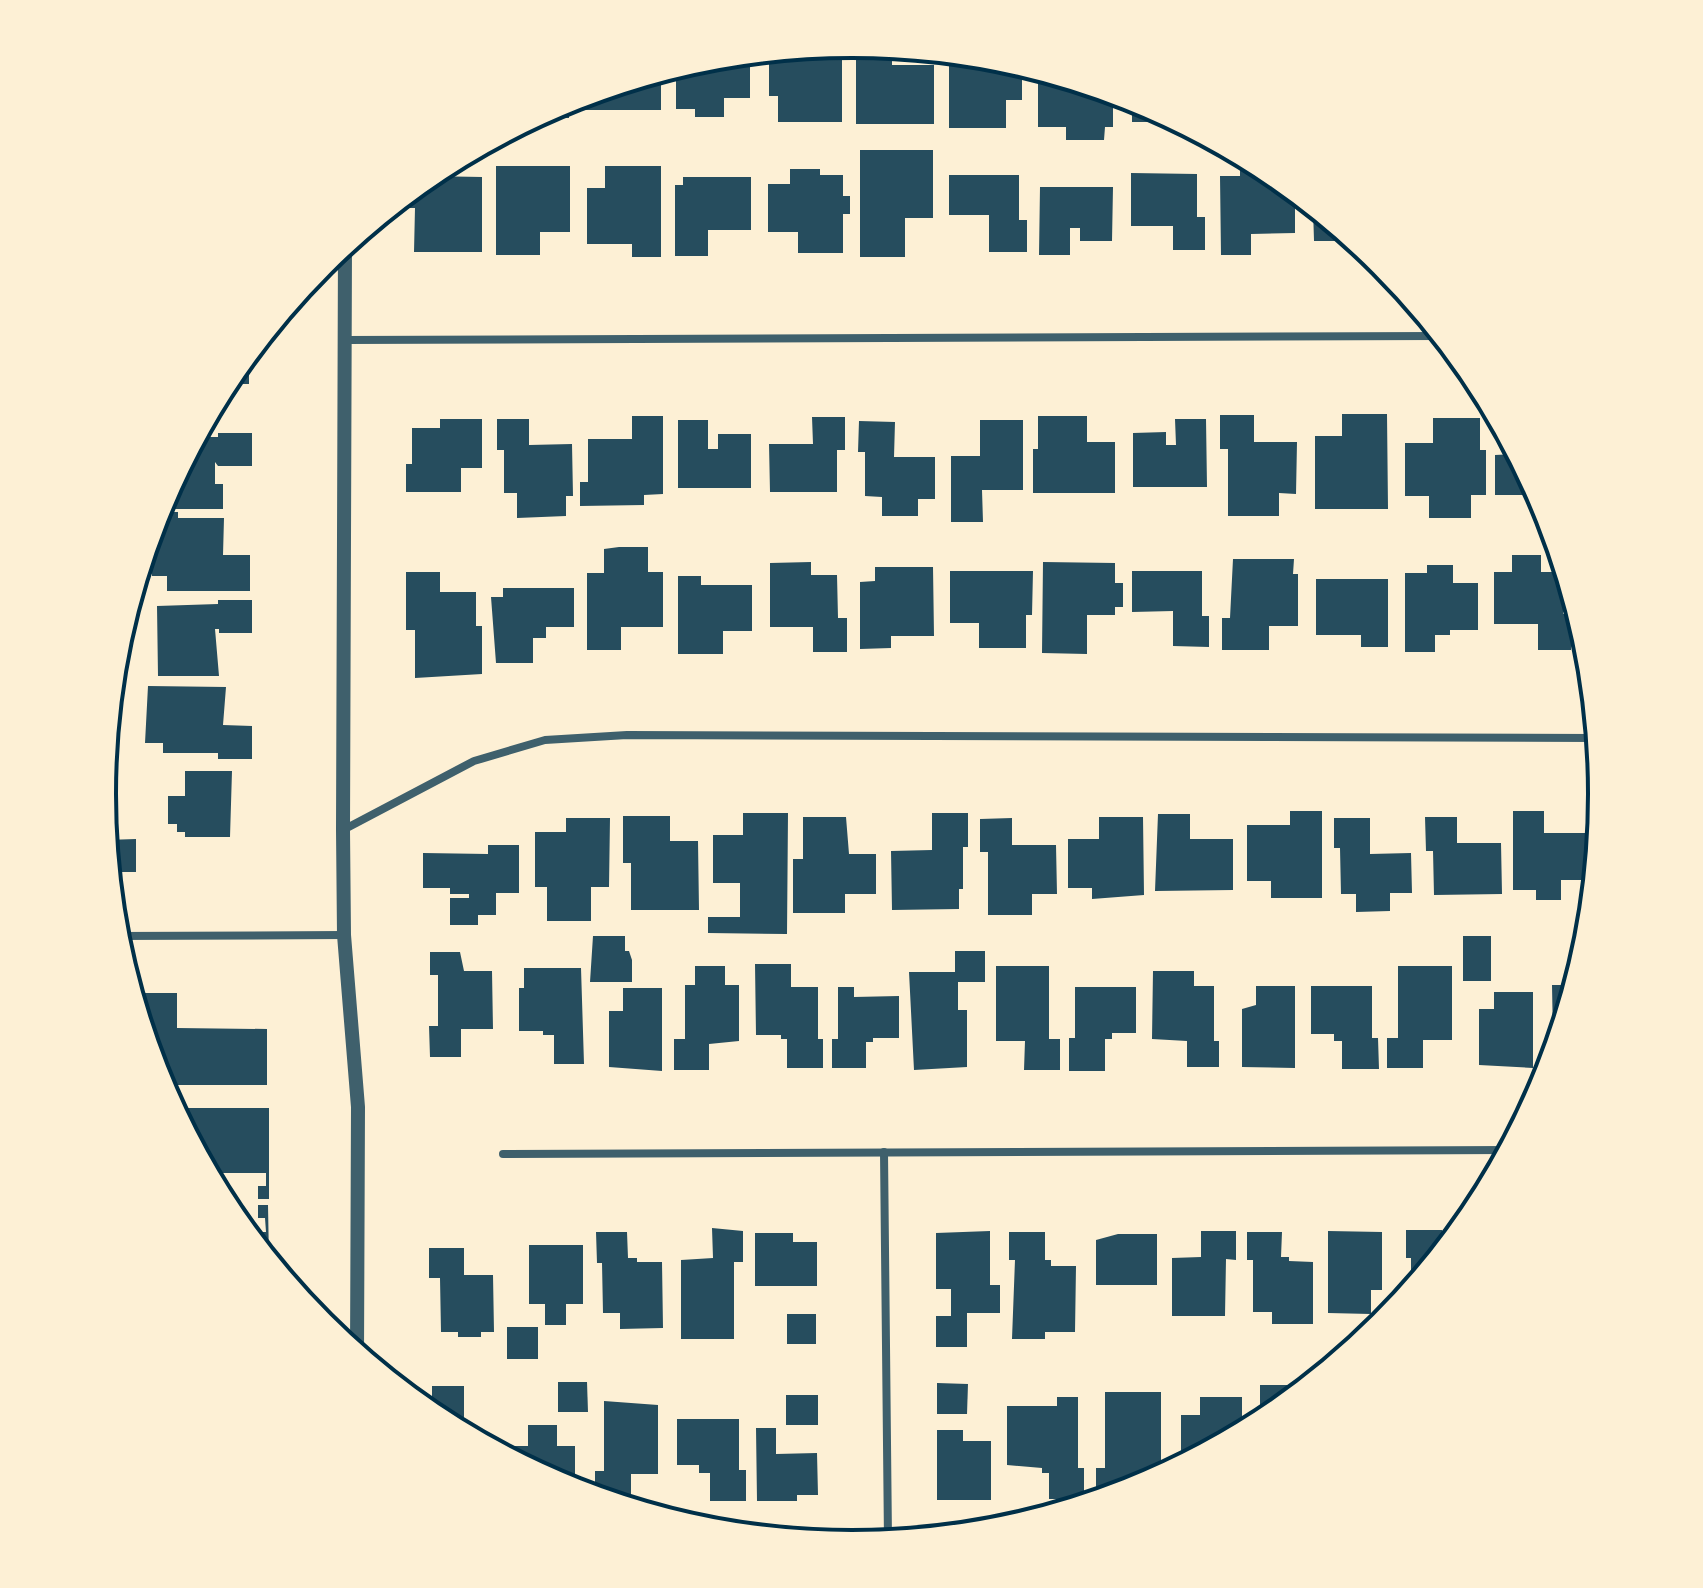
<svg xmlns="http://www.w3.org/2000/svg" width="1703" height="1588" viewBox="0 0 1703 1588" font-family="'Space Grotesk',sans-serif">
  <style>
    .building { fill: #264d5e }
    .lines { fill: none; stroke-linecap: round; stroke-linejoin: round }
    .minor { stroke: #3f606c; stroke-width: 8 }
    .tertiary { stroke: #3f606c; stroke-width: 14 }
    .rim { fill: none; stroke: #003049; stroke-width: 4 }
  </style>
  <rect width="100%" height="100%" fill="#fdf0d5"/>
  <g class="building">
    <path d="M856,44L892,48V65H934V124H856Z"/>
    <path d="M842,45V122H778V96H769V52Z"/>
    <path d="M750,54V98H724V117H695V109H676V67L706,58Z"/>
    <path d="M977,56L1022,66V100H1006V128H949V66L977,65Z"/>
    <path d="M1038,71L1113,94V127H1105L1104,140H1066V127H1038Z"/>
    <path d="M661,72V110H586V95Z"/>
    <path d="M1132,99L1162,114V122H1132Z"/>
    <path d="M569,100V118L534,117L565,101Z"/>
    <path d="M860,150H933V218H905V257H860Z"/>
    <path d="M496,166H570V232H540V255H496Z"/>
    <path d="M605,166H661V257H632V244H587V188H605Z"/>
    <path d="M790,169H820V175H843V196H850V214H843V253H798V232H768V184H790Z"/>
    <path d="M1240,169H1265L1269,171V185H1286L1295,192V233L1251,234V255H1221L1220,176H1240Z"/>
    <path d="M1131,173L1197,174V217H1205V250H1173V226H1131Z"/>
    <path d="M949,175H1019V220H1027V252H989V215H949Z"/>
    <path d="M427,176L482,177V252H414L415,208H406V194Z"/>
    <path d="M683,177H751V230H708V256H675V185H683Z"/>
    <path d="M1040,187H1113L1112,241H1080V228H1070V255H1039Z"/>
    <path d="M1313,208L1346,234V241H1314Z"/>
    <path d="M249,352V384H224L228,377Z"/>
    <path d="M1342,414H1387L1388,509H1315V436H1342Z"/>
    <path d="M1220,415H1254V442H1297L1296,494L1279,493V516H1228V449H1220Z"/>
    <path d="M632,416H663V494L644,495V505L580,506V482H588V439H632Z"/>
    <path d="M1038,416H1087V442H1115V493H1033V449H1038Z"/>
    <path d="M812,417H845V450H837V492H770L769,444H813Z"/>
    <path d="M1433,418H1480V450H1486V495H1471V518H1429V496H1405V443H1433Z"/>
    <path d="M440,419H482V468H461V492H406V464H412V428H440Z"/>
    <path d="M497,419H529V445L572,444L573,496H566V516L517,518V493H504V450H497Z"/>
    <path d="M1175,419H1206L1207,487H1133V433L1166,432V445H1176Z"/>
    <path d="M678,420H708V449H718V434H751V488H678Z"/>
    <path d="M980,420H1023V490H982L983,522H951V456H980Z"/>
    <path d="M859,421L895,422L894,457H935V499H918V516H882V497L865,496V452H858Z"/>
    <path d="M218,433H252V466H218L215,462V484H223V509H173V506H159L196,437H218Z"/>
    <path d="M1516,454L1538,495H1495V455Z"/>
    <path d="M157,512H178V518H224L223,555H250V591H167V576H152V555H144Z"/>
    <path d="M619,547H648V572H663V627H621V650H587V573H604V549Z"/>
    <path d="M1512,555H1541V572H1563V614H1571V650H1538V624H1494V572H1512Z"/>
    <path d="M1233,559H1294L1293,574H1298V626H1269V650H1222V618H1230Z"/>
    <path d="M811,562V575H837L838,618H847V652H813V627H770V563Z"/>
    <path d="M1043,562L1115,563V583H1123V607H1115V615H1087V654L1042,653Z"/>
    <path d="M1427,565H1453V583H1478V630H1450V635H1435V652H1405V573H1427Z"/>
    <path d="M875,567H933L934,636H891V648L860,649V582L875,581Z"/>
    <path d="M950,571H1033L1032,615H1026V648H979V623H950Z"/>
    <path d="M1132,571H1202V616H1209V647L1173,646V611L1132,612Z"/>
    <path d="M406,572H440V592H476V626H482V674L415,678V630H406Z"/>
    <path d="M678,576H701V585H752V631H723V654H678Z"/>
    <path d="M1316,579H1388V647H1361V635H1316Z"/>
    <path d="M503,588H574V627H546V638H533V663H496L491,597H503Z"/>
    <path d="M218,600H252V633H219V629H215L219,676H158L157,606L218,604Z"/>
    <path d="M148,686L226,687L223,725L252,726V759H218V753H163V743H145Z"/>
    <path d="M185,771H232L230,837H185V832H177V824H168V796H185Z"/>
    <path d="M1290,811H1322V898H1271V881H1247V825H1290Z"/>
    <path d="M1513,811H1544V833H1587L1586,880H1561V900H1536V890H1513Z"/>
    <path d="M743,813H788L787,934L708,933V917H740V883H713V835H743Z"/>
    <path d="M932,813H968V847H963V889H959V909L892,910L891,851L932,850Z"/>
    <path d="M1158,814H1190V839H1233V890L1155,891Z"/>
    <path d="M623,816H670V841H698L699,910H631V863H623Z"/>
    <path d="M803,817H846L849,854H876V894H845V913H793V859H803Z"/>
    <path d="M1099,817H1143L1144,895L1092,899V888H1068V839H1099Z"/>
    <path d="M1425,817H1457V843H1501L1502,894L1434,895L1433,851H1426Z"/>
    <path d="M566,818H610L609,887H591V921H547V887H535V832H566Z"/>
    <path d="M1012,818V845H1056L1057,894H1032V915H988V852H980V819Z"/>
    <path d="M1334,818H1370V854L1411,853L1412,893H1390V911L1356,912V894H1341L1340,848H1334Z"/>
    <path d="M136,839V872H109L106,840Z"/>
    <path d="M488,845H519V893H496V915H478V925H450V898H469V894H450V888H423V853L488,854Z"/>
    <path d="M593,936H625V951H629L632,960V982H590Z"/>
    <rect x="1463" y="936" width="28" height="45"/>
    <path d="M955,951H985V982H958V1010H967V1067L914,1070L909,972H955Z"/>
    <path d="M430,952H460L464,971H492L493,1029H461V1057H430L429,1026H438V975H430Z"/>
    <path d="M755,964H791V987H818V1039H823V1068H787V1039H781V1035H756Z"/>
    <path d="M695,966H725V985H739V1041L709,1044V1070H674V1039H685V985H695Z"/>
    <path d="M996,966H1049V1039H1060V1070H1024L1025,1041H996Z"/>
    <path d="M1398,966H1452V1040H1423V1068H1387V1038H1398Z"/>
    <path d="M524,968H581L584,1064H554V1035H543V1031H519V988H524Z"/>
    <path d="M1153,971H1194V986H1214V1041H1219V1067H1187V1041L1152,1039Z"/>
    <path d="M1570,972H1578L1549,1065H1546L1545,1038H1553L1552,985H1571Z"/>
    <path d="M1256,986H1295V1068L1242,1067V1009L1256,1005Z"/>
    <path d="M1311,986H1372V1038H1378L1379,1069H1342V1041H1334V1034H1311Z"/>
    <path d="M838,987H854V997L899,996V1038H873V1042H866V1068H832V1039H838Z"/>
    <path d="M1075,987H1136V1033H1112V1039H1105V1071H1069V1038H1075Z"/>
    <path d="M623,988H662V1071L609,1067V1011H623Z"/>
    <path d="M1494,992H1533V1068L1479,1065V1009H1494Z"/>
    <path d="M132,993H177V1028L267,1029V1085H161Z"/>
    <path d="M173,1108H269V1199H258V1186H266V1173H208Z"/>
    <path d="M258,1205H268L269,1260L245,1232H266L265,1218H258Z"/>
    <path d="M712,1228L743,1231V1262H734V1339H681V1260L713,1258Z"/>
    <path d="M1406,1230H1442V1250L1411,1289V1258H1406Z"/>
    <path d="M990,1231V1285H1000V1313H967V1347H936V1316H951V1289H936V1233Z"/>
    <path d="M1201,1231H1236V1260L1226,1259L1225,1316H1172V1258L1201,1257Z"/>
    <path d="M1328,1231L1382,1232V1290H1371V1314L1328,1313Z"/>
    <path d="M596,1232H627L628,1258H637V1262H662L663,1328L620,1329V1313H603L602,1263H597Z"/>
    <path d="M1009,1232H1045V1260H1051V1266H1076L1075,1332H1045V1339H1012L1015,1260H1009Z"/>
    <path d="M1247,1232H1282L1281,1257H1289V1261L1313,1262V1324H1272V1312H1253V1260H1247Z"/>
    <path d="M755,1233H793V1242H817V1286H755Z"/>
    <path d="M1118,1234H1157V1285H1096V1240Z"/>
    <path d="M529,1245H583V1304H566V1325H545V1304H529Z"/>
    <path d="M429,1248H464V1275H493L494,1332H481V1337H458V1332H441L440,1278H429Z"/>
    <rect x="787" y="1314" width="29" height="30"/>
    <rect x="507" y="1327" width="31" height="32"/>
    <path d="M558,1382H587L588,1412H558Z"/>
    <path d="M937,1383L968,1384L967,1414H937Z"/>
    <path d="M1260,1385H1287V1391H1301L1271,1415H1260Z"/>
    <path d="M432,1386H464V1433L432,1415Z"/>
    <path d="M1105,1392H1161V1475L1129,1476V1490L1096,1500V1468H1105Z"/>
    <rect x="786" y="1395" width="32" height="30"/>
    <path d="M1057,1397H1078V1468H1084V1499H1049V1473H1042V1468L1007,1465V1406H1057Z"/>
    <path d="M1200,1397H1242V1431L1181,1464V1415H1200Z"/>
    <path d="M604,1401L658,1405V1474H631V1502L595,1496V1471H604Z"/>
    <path d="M677,1419H739V1470H746V1501H710V1473H699V1465H677Z"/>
    <path d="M528,1425H557V1446H575V1490L513,1460V1446H528Z"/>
    <path d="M756,1428H776V1454L817,1453L818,1495H797V1501H757Z"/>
    <path d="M937,1430H963V1441H991V1500H937Z"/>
  </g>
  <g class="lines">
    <g class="minor">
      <path d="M344,340L1441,336"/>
      <path d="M343,830L474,761L545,740L627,735L1596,738"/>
      <path d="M115,936L344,935"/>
      <path d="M884,1152L888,1540"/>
      <path d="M503,1154L1508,1150"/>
    </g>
    <path class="tertiary" d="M345,244L343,830L344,935L358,1107L357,1354"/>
  </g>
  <path d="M0 0H1703V1588H0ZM116 794a736 736 0 1 1 1472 0a736 736 0 1 1-1472 0Z" fill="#fdf0d5" fill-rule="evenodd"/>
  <path class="rim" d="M116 794a736 736 0 1 1 1472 0a736 736 0 1 1-1472 0Z"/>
</svg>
